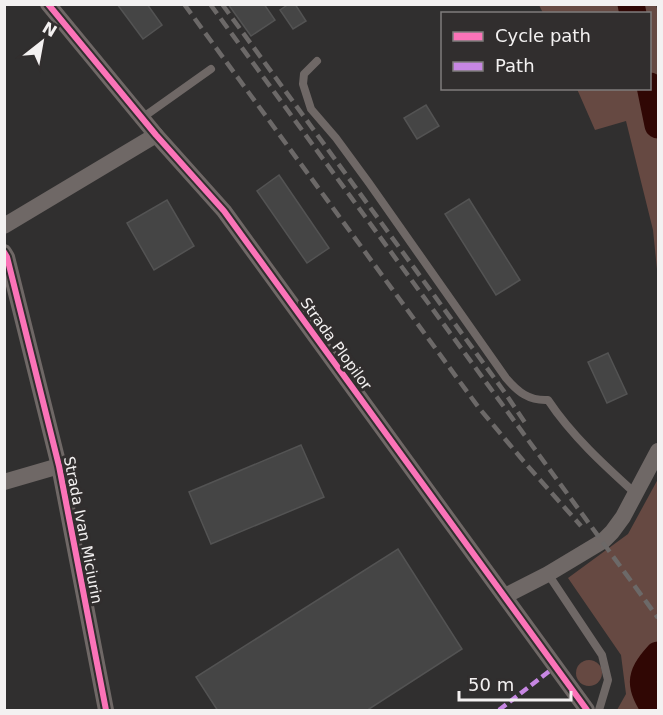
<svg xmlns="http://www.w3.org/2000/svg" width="663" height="715" viewBox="0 0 663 715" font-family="'DejaVu Sans',sans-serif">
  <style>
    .green { fill: #664942 }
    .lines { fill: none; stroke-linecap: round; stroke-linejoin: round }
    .river { stroke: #300704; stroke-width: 27 }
    .building { fill: #454545; stroke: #535353; stroke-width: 1.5 }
    .service { stroke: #6f6866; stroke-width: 8 }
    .minor { stroke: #6f6866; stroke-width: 16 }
    .rail { stroke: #6c6968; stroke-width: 4.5; stroke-dasharray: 12 6; stroke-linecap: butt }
    .quiet { stroke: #c787e3; stroke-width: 4.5; stroke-dasharray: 9 4.5; stroke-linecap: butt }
    .cycleway-casing { stroke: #312e2e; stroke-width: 10 }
    .cycleway { stroke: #fb73b8; stroke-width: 6 }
    .labels { text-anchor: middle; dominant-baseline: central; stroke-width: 6; stroke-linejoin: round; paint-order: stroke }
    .street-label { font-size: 15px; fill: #f3f1f1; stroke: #312e2e }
  </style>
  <rect width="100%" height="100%" fill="#302f2f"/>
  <g class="green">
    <path d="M539,5H656L658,12V279L653,230L626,121L595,130L577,89L650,88V14L543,13Z"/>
    <path d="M658,479V710H617L626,694L621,655L568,578L628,534Z"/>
    <circle cx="589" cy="673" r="13"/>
  </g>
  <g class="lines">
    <g class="river">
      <path d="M631,4L633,14"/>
      <path d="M650,86L658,125"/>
      <path d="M655,710C640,686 638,677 658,655"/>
    </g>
  </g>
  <g class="building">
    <path d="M117,4H147L162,25L143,39Z"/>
    <path d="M228,4H264L275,20L251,36Z"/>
    <path d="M289,4H295L306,21L293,29L280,10Z"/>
    <path d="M426,105L439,126L417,139L404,118Z"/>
    <path d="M279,175L329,248L307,263L257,191Z"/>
    <path d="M469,199L520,280L496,295L445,214Z"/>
    <path d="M167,200L194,246L154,270L127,223Z"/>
    <path d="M608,353L627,394L607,403L588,362Z"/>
    <path d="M301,445L324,497L211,544L189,492Z"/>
    <path d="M398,549L462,649L366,711H218L196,677Z"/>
  </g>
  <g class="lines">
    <g class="service">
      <path d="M317,61L304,74L303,84L311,109L336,138L369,183L506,378C518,392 529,401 548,400C572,436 604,465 636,494"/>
      <path d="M142,118L211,69"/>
      <path d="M548,574L602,655L608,680L599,710"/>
    </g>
    <g class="minor">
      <path d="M48,4L156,135L224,211L587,710"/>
      <path d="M4,226L156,135"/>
      <path d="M4,252L7,257L59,466L106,710"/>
      <path d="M4,482L59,466"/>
      <path d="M505,596L548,574L603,541L612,532L623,517L658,451"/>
    </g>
    <g class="rail">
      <path d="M184,4L479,408L526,464L581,526"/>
      <path d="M210,4L658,618"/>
      <path d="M222,4L503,390L528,427"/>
    </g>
    <path class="quiet" d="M499,710L556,666"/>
    <defs>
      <g id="cycleway">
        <path d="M48,4L156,135L224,211L587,710"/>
        <path d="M4,252L7,257L59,466L106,710"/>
      </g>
    </defs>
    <use href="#cycleway" class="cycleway-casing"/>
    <use href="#cycleway" class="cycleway"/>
  </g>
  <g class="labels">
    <g class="street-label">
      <text transform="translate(336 344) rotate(54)">Strada Plopilor</text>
      <text transform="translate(83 530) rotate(79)">Strada Ivan Miciurin</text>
    </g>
  </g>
  <rect width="663" height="715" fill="none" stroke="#f3f1f1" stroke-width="12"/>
  <rect x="441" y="12" width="210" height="78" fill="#312e2e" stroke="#7f7c7c" stroke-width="1.5"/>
  <rect x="453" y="32" width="30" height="9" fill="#fb73b8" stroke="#7f7c7c" stroke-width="1.5"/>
  <text x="495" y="42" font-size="18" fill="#f3f1f1">Cycle path</text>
  <rect x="453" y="62" width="30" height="9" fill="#c787e3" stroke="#7f7c7c" stroke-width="1.5"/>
  <text x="495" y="72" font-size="18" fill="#f3f1f1">Path</text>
  <g transform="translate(42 42) rotate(31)" stroke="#312e2e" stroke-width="4.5" paint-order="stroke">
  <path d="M0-4.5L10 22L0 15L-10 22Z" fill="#f3f1f1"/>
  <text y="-9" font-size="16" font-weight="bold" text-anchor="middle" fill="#f3f1f1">N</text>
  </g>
  <path d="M459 691v9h112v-9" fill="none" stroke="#f3f1f1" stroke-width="3"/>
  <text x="468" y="691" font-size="18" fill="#f3f1f1" stroke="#312e2e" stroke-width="4.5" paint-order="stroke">50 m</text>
</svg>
